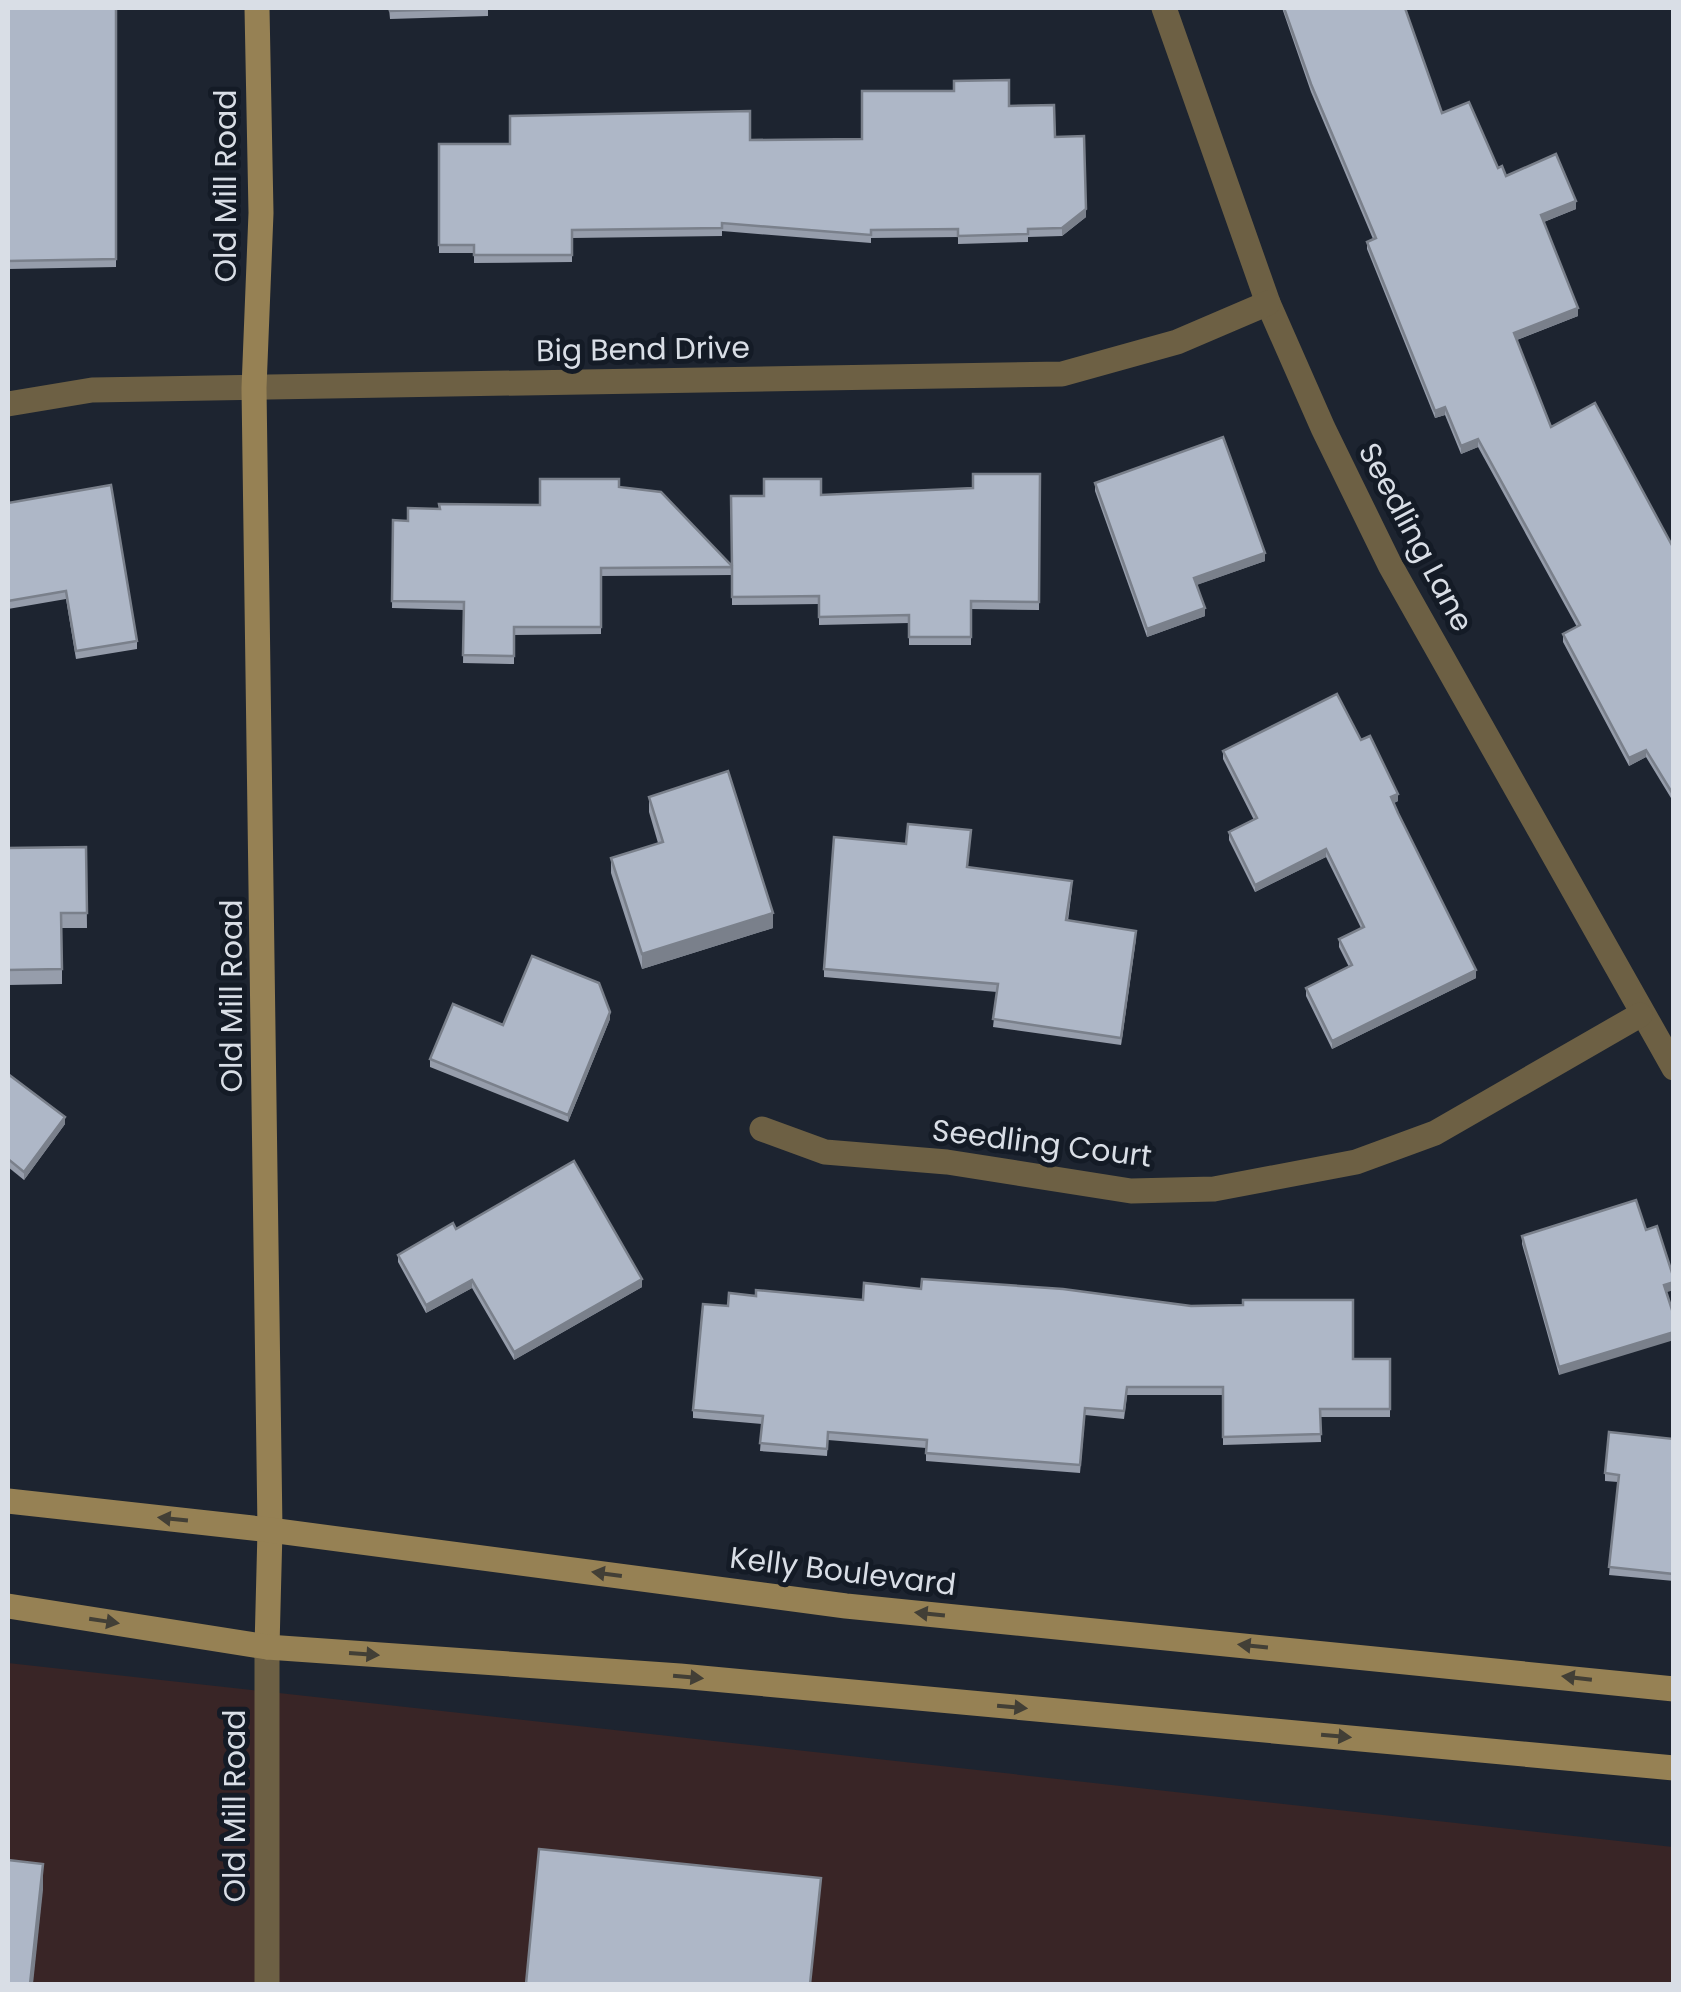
<svg xmlns="http://www.w3.org/2000/svg" width="1681" height="1992" viewBox="0 0 1681 1992" font-family="Poppins,sans-serif">
  <style>
    .commercial { fill: #392526 }
    .lines { fill: none; stroke-linecap: round; stroke-linejoin: round }
    .street { stroke: #6d6044; stroke-width: 25 }
    .secondary { stroke: #968154; stroke-width: 25 }
    .wall { fill: #969dab }
    .shaded-wall { fill: #7a808b }
    .building { fill: #aeb7c7; stroke: #7a808b; stroke-width: 2.5 }
    .oneway { fill: #423f36 }
    .labels { text-anchor: middle; dominant-baseline: central; stroke-width: 10; stroke-linejoin: round; paint-order: stroke }
    .street-label { font-size: 30px; fill: #d9dee6; stroke: #141b26 }
  </style>
  <rect width="100%" height="100%" fill="#1d2430"/>
  <path class="commercial" d="M8,1663L1673,1847V1984H8Z"/>
  <g class="lines">
    <g class="street">
      <path d="M1164,8L1268,303L1323,428L1390,565L1674,1068"/>
      <path d="M8,404L92,390L1062,374L1177,342L1268,303"/>
      <path d="M762,1129L825,1152L947,1162L1131,1191L1214,1189L1356,1162L1435,1133L1640,1015"/>
      <path d="M267,1984V1647"/>
    </g>
    <g class="secondary">
      <path d="M257,8L261,213L254,388L270,1530L267,1647"/>
      <path d="M8,1501L270,1530L846,1606L1674,1689"/>
      <path d="M8,1606L267,1647L680,1676L1674,1768"/>
    </g>
  </g>
  <g class="wall">
    <path d="M8,8H116V267L8,269Z"/>
    <path d="M389,8H488V16L390,19Z"/>
    <path d="M1282,8H1405L1442,113L1506,176L1576,209L1544,222L1578,316L1517,340L1551,427L1674,549V803L1646,757L1629,766L1563,642V634L1577,627L1478,447L1461,454L1445,415L1435,418L1367,249V242L1373,239L1311,92Z"/>
    <path d="M1009,106L1055,137L1086,217L1062,236L1028,237V242L958,244V237L871,238V243L722,231V236L572,238V262L474,263V253H439V144L862,139Z"/>
    <path d="M1040,474L1039,610L971,609V645H909V623L819,625V604L732,605V575L601,576V634L514,635V664L463,663L464,610L392,608L393,520L408,521L440,509L540,505L619,487L732,566L821,495L973,488Z"/>
    <path d="M1095,483L1265,561L1196,585L1205,616L1147,637L1095,491Z"/>
    <path d="M8,503L137,641V649L76,659L66,599L8,609Z"/>
    <path d="M1361,740L1398,801L1394,803L1476,978L1332,1049L1306,996V988L1349,967L1339,947V939L1361,928L1326,857L1255,892L1229,840V832L1254,820L1223,759V751Z"/>
    <path d="M649,797L773,928L642,969L611,873V858L658,843L649,812Z"/>
    <path d="M86,847L87,928H62V984L8,985V848Z"/>
    <path d="M968,867L1072,889L1068,921L1136,938L1121,1045L993,1027L997,992L824,977V969Z"/>
    <path d="M610,1019L568,1122L430,1067V1059L503,1025Z"/>
    <path d="M8,1074L65,1124L24,1180L8,1167Z"/>
    <path d="M456,1229L642,1287L514,1360L472,1288L426,1313L398,1262V1255Z"/>
    <path d="M1646,1230L1666,1293L1559,1375L1522,1244V1236Z"/>
    <path d="M1353,1359H1390V1417H1320L1321,1442L1223,1445V1395H1127L1124,1419L1085,1415L1080,1473L926,1461V1448L828,1440L827,1456L760,1451L762,1424L693,1418V1410Z"/>
    <path d="M1674,1439V1581L1609,1575L1618,1482L1605,1481V1473Z"/>
  </g>
  <g class="shaded-wall">
    <path d="M1576,201V209L1541,223V215Z"/>
    <path d="M1086,209V217L1062,236V228Z"/>
    <path d="M1578,308V316L1514,341V333Z"/>
    <path d="M1445,407V415L1435,418V411Z"/>
    <path d="M1478,439V447L1461,454V446Z"/>
    <path d="M1265,553V561L1194,586V578Z"/>
    <path d="M1205,608V616L1147,637V629Z"/>
    <path d="M1646,750V757L1629,766V758Z"/>
    <path d="M1398,794V801L1391,804V797Z"/>
    <path d="M1326,849V857L1255,892V885Z"/>
    <path d="M773,913V928L642,969V954Z"/>
    <path d="M1136,931V938L1121,1045V1038Z"/>
    <path d="M1476,970V978L1332,1049V1041Z"/>
    <path d="M610,1012V1019L568,1122V1115Z"/>
    <path d="M65,1117V1124L24,1180V1172Z"/>
    <path d="M642,1279V1287L514,1360V1352Z"/>
    <path d="M472,1280V1288L426,1313V1305Z"/>
    <path d="M1674,1282V1290L1664,1293V1285Z"/>
    <path d="M1674,1332V1340L1559,1375V1367Z"/>
    <path d="M43,1864V1890L33,1984H30Z"/>
  </g>
  <g class="building">
    <path d="M8,8H116V259L8,261Z"/>
    <path d="M389,8H488L390,11Z"/>
    <path d="M1284,8H1405L1442,113L1469,102L1498,168L1502,166L1506,176L1556,154L1576,201L1541,215L1578,308L1514,333L1551,427L1595,403L1674,549V796L1646,750L1629,758L1563,634L1580,625L1478,439L1461,446L1445,407L1435,411L1367,242L1376,238L1311,84Z"/>
    <path d="M1009,80V106L1054,105L1055,137L1084,136L1086,209L1062,228L1028,229V234L958,236V229L871,230V235L722,223V228L572,230V255H474V245H439V144H510V116L750,111V140L862,139V91H954V81Z"/>
    <path d="M1223,437L1265,553L1194,578L1205,608L1147,629L1095,483Z"/>
    <path d="M973,474H1040L1039,602L971,601V637H909V615L819,617V596L732,597V567L601,568V627H514V656L463,655L464,602L392,601L393,520L408,521V508L440,509L439,504L540,505V479H619V487L661,492L732,566L731,496H764V479H821V495L973,488Z"/>
    <path d="M111,485L137,641L76,651L66,591L8,601V503Z"/>
    <path d="M1337,694L1361,740L1370,736L1398,794L1391,797L1398,813L1476,970L1332,1041L1306,988L1352,965L1339,939L1364,927L1326,849L1255,885L1229,832L1257,818L1223,751Z"/>
    <path d="M728,771L773,913L642,954L611,858L663,842L649,797Z"/>
    <path d="M908,824L971,830L967,867L1072,881L1066,920L1136,931L1121,1038L993,1019L998,984L824,969L834,837L906,844Z"/>
    <path d="M86,847L87,913H61L62,969L8,970V848Z"/>
    <path d="M532,956L599,983L610,1012L568,1115L430,1059L453,1004L503,1025Z"/>
    <path d="M8,1074L65,1117L24,1172L8,1159Z"/>
    <path d="M574,1161L642,1279L514,1352L472,1280L426,1305L398,1255L453,1223L456,1229Z"/>
    <path d="M1636,1200L1646,1230L1657,1226L1674,1279V1282L1664,1285L1674,1316V1332L1559,1367L1522,1236Z"/>
    <path d="M922,1279L1063,1289L1191,1306L1243,1305V1300H1353V1359H1390V1409H1320L1321,1434L1223,1437V1387H1127L1124,1411L1085,1408L1080,1465L926,1453L927,1440L828,1432L827,1449L760,1443L763,1416L693,1410L703,1304L728,1306L729,1293L756,1296V1290L863,1300L864,1283L921,1289Z"/>
    <path d="M1609,1432L1674,1439V1574L1609,1567L1619,1475L1605,1473Z"/>
    <path d="M539,1849L821,1878L810,1984H526Z"/>
    <path d="M8,1860L43,1864L30,1984H8Z"/>
  </g>
  <defs><path id="oneway-solid" d="M-6-.8H1V-3.2L6.5 0L1 3.2V.8H-6Z" transform="scale(2.5)"/></defs>
  <g class="oneway">
    <use href="#oneway-solid" transform="translate(173 1519) rotate(-174)"/>
    <use href="#oneway-solid" transform="translate(607 1574) rotate(-172)"/>
    <use href="#oneway-solid" transform="translate(930 1614) rotate(-174)"/>
    <use href="#oneway-solid" transform="translate(104 1621) rotate(9)"/>
    <use href="#oneway-solid" transform="translate(1253 1646) rotate(-174)"/>
    <use href="#oneway-solid" transform="translate(364 1654) rotate(4)"/>
    <use href="#oneway-solid" transform="translate(688 1677) rotate(5)"/>
    <use href="#oneway-solid" transform="translate(1577 1678) rotate(-173)"/>
    <use href="#oneway-solid" transform="translate(1012 1707) rotate(5)"/>
    <use href="#oneway-solid" transform="translate(1336 1736) rotate(5)"/>
  </g>
  <g class="labels">
    <g class="street-label">
      <text transform="translate(225 186) rotate(-90)">Old Mill Road</text>
      <text transform="translate(643 349) rotate(-1)">Big Bend Drive</text>
      <text transform="translate(1416 537) rotate(62)">Seedling Lane</text>
      <text transform="translate(231 996) rotate(-90)">Old Mill Road</text>
      <text transform="translate(1042 1143) rotate(7)">Seedling Court</text>
      <text transform="translate(843 1571) rotate(7)">Kelly Boulevard</text>
      <text transform="translate(234 1806) rotate(-90)">Old Mill Road</text>
    </g>
  </g>
  <rect width="1681" height="1992" fill="none" stroke="#d9dee6" stroke-width="20"/>
</svg>
